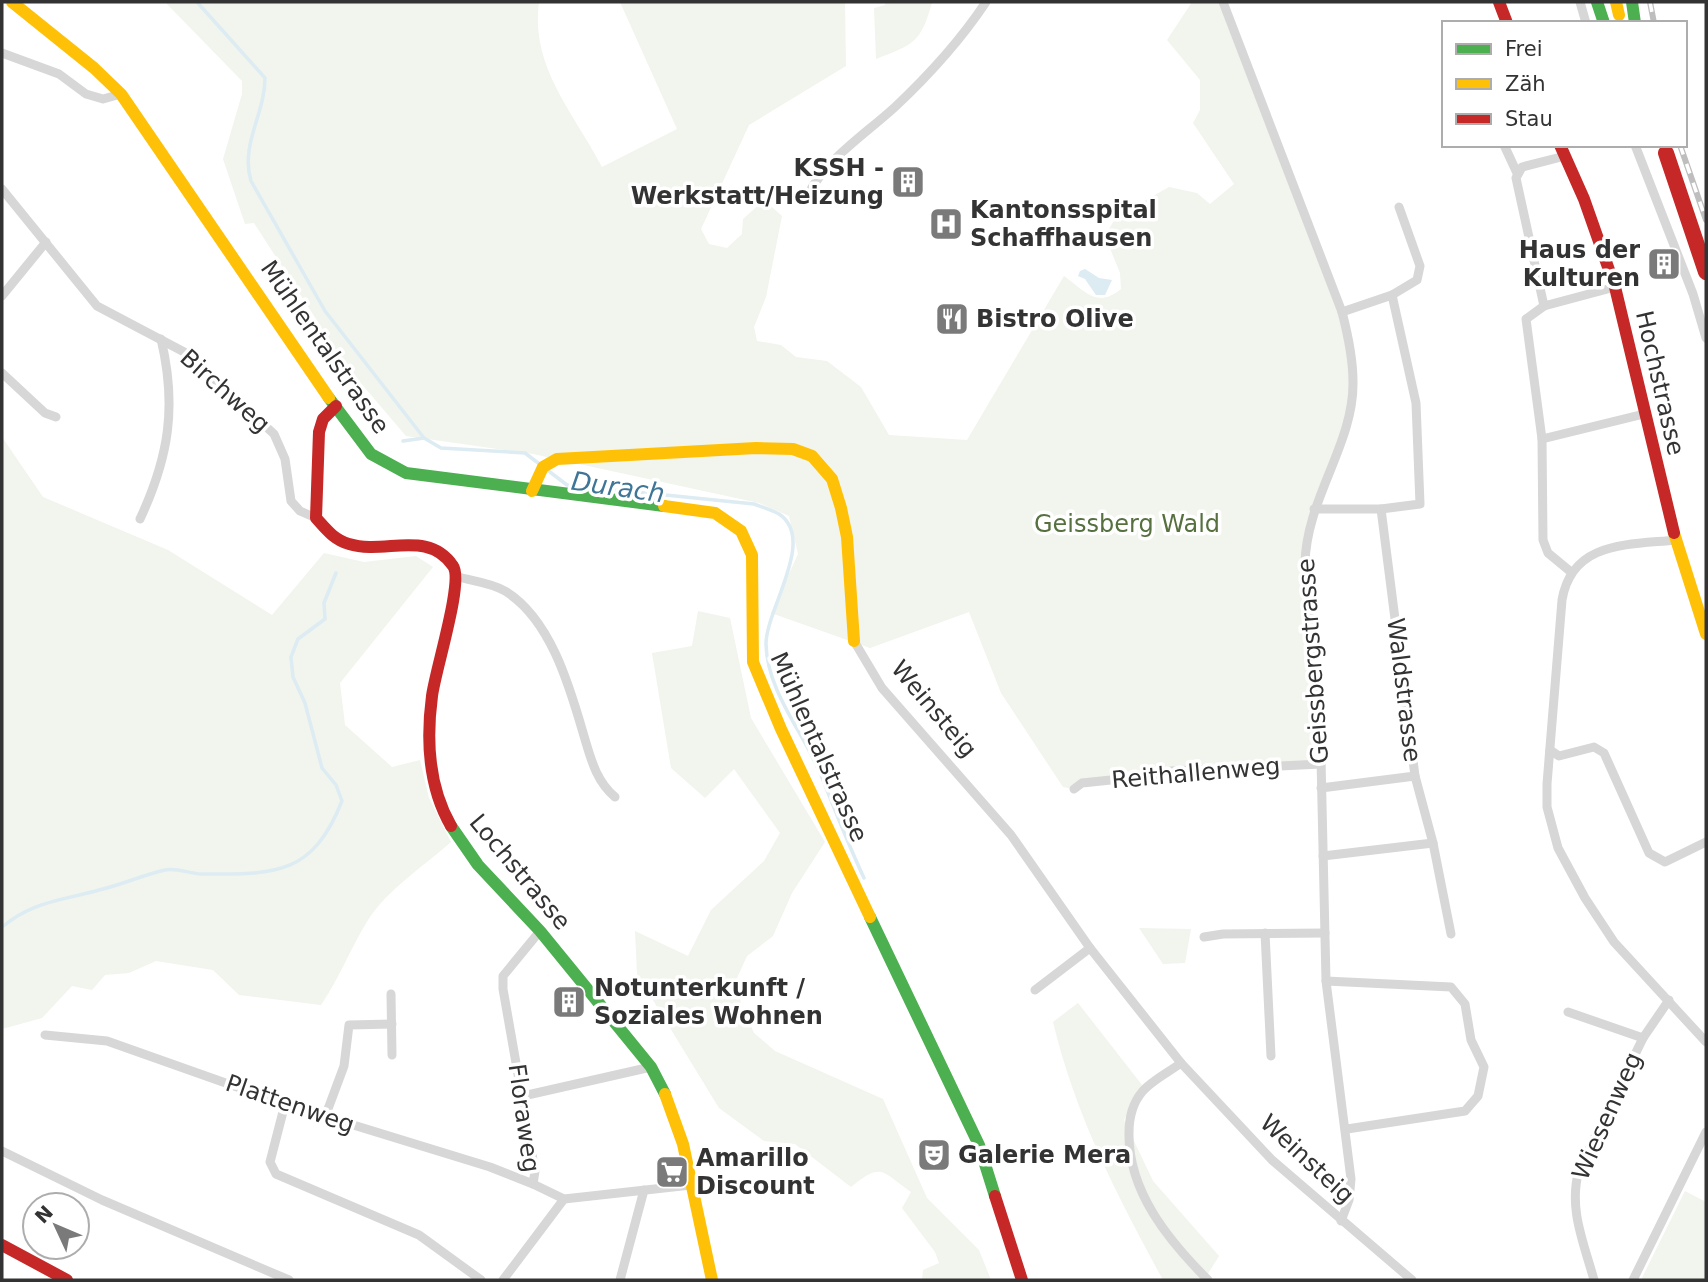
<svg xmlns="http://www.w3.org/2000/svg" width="1708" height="1282" viewBox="0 0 1708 1282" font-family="'DejaVu Sans',sans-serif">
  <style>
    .green { fill: #f1f5ed }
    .water { fill: #ddebf3 }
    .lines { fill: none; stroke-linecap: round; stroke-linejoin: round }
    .stream { stroke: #ddebf3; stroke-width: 3.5 }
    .street { stroke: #d7d7d7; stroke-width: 9 }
    .fast { stroke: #4caf50; stroke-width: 12 }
    .slow { stroke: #ffc107; stroke-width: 12 }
    .jam { stroke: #c62828; stroke-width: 12 }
    .rail-casing { stroke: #bebebe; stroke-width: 6 }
    .rail { stroke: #fff; stroke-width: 3.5; stroke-dasharray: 10; stroke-linecap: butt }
    .jam-bridge { stroke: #c62828; stroke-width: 16 }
    .labels { text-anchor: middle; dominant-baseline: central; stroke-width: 7; stroke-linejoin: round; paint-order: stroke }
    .poi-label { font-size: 24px; font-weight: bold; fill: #333; stroke: #fff; text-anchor: start }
    .street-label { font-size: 24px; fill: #333; stroke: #fff }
    .park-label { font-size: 24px; fill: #56703f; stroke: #fff }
    .water-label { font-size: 26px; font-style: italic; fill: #3f7597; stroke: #fff }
  </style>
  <rect width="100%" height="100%" fill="#fff"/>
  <g class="green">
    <path d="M165,2H539C530,67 574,113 602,167L677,129L620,2H845L846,66L749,125L701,229L709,244L727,248L742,234L743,219L764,200L782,216L766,297L754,327L757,341L781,345L796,357L827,361L861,387L889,435L967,440L1064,276C1085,291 1097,309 1121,289L1120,273L1105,236L1116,217L1169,187L1197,193L1210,204L1234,184L1193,123L1200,110V80L1167,40L1192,2H1223L1342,312L1354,384L1346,423L1307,534L1321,764L1171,771L1082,783L1074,789L1063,787L1001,693L969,612L870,648L771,613L798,554L789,516L759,503L533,454L406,436L347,367L254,223L245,224L223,159L242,94V81Z"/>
    <path d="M885,2H932C921,43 914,44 876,59L874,8L885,5Z"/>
    <path d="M2,437L43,497L168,550L272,615L324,553L364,562L416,556L433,567L340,683L345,725L392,767L420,760L429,798L451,842C424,866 388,889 368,920C351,947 340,977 321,1005L239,995L213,970L156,961L129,973L105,975L92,990L72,986L42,1018L2,1029Z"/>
    <path d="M698,611L730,618L751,718L825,842L792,893L773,936L747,956L737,978L741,1004L754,1033L775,1051L883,1099L927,1198L979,1250L991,1280H922L923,1270L939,1263L935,1252L902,1208L911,1192C881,1171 882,1162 851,1187L795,1144L764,1141L719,1108L637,974L635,931L688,956L711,910L764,861L780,833L734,769L705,798L671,768L652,653L692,646Z"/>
    <path d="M1139,928L1191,929L1185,963L1163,964Z"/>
    <path d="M1078,1003L1142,1085L1124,1120L1153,1181L1219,1256L1204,1280H1163C1117,1195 1076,1117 1053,1022Z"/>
    <path d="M1685,1191L1706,1202V1280H1641Z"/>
  </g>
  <path class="water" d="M1085,269L1099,278L1112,280L1105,295H1096L1085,279L1078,276L1080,271Z"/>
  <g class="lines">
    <g class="stream">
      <path d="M197,2L265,78C265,114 240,145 251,181L325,311L424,438L441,448L525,453L567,485L754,504C762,507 772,510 779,514C817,539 766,609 766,644C767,692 804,733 821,775C835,810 848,844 864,878"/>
      <path d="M403,441L424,438"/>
      <path d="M2,927C34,901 60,901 99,890C121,885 143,875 165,870C176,867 190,874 202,874C276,874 312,876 342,801L336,785L322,768L305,703L293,677L291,657L298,639L325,619L324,603L336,573"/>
    </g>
    <g class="street">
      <path d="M1223,2L1342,312C1348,335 1353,358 1353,382C1354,444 1306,499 1305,564L1321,759L1326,981L1351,1179L1349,1200L1341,1221"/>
      <path d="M1580,2L1586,23"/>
      <path d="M2,53L59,74L86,94L103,99L121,94"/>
      <path d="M1504,145L1517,173"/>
      <path d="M1635,145L1693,294L1706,338"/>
      <path d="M1565,156L1522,167L1516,178L1544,306L1615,287"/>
      <path d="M2,189L97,306L186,353L274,434L285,459L291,501L300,511L316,518"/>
      <path d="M808,194C829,157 863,136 895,107C929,75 960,41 986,2"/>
      <path d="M2,296L46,242"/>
      <path d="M1544,306L1526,319L1542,439L1543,540L1548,553L1571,572"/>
      <path d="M1342,312L1392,295L1417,280L1420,266L1399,207"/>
      <path d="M2,373L45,413L56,417"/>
      <path d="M1542,439L1644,414"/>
      <path d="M1314,509H1381L1420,504L1416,403L1392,295"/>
      <path d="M140,519C169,457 177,406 161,339"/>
      <path d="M1676,540C1628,545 1572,541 1562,600L1547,784V807L1558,848L1585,898L1614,942L1706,1042"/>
      <path d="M458,577C473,581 492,583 505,591C551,619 570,688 584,736C591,759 596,781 615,797"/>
      <path d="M854,641L882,688L1011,835L1090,948L1181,1063L1272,1160L1412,1280"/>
      <path d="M1550,750L1559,756L1594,747L1604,753L1649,853L1665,862L1706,842"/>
      <path d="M1415,776L1433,843L1451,934"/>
      <path d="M1321,788L1415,776L1381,509"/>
      <path d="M1074,789L1082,783L1159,775L1171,771L1321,764"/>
      <path d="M1323,856L1433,843"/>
      <path d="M1265,933L1271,1056"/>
      <path d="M1204,937L1223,934L1325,933"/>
      <path d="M1326,981L1451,987L1465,1004L1471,1040L1484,1067L1478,1096L1465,1111L1347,1129"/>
      <path d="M1035,990L1090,948"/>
      <path d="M391,994L392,1055"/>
      <path d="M1568,1012L1643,1038"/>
      <path d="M45,1035L107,1041L285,1104L490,1167L533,1184"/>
      <path d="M1181,1063C1169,1072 1151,1081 1142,1092C1132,1104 1129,1119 1129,1133C1128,1191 1168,1240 1208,1280"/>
      <path d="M523,1096L651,1067"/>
      <path d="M285,1104L270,1162L276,1174L419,1235L481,1280"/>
      <path d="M325,1117L344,1066L349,1025L392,1024"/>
      <path d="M2,1151L102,1200L289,1280"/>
      <path d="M564,1199L691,1185"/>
      <path d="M503,1280L564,1199L533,1184L535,1171L503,989V976L540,931"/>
      <path d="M620,1280L644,1190"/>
      <path d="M1594,1280C1584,1243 1568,1209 1579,1170L1643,1038L1669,1000"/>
      <path d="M1633,1280L1706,1132"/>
    </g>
    <g class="fast">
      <path d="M1597,2L1604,23"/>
      <path d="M1632,2L1635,23"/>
      <path d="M329,398L371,454L406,473L664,506"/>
      <path d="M451,826L478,865L540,931L651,1067L665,1094"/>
      <path d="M870,917L979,1145L995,1196"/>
    </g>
    <g class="slow">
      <path d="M12,2L94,68L121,94L329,398"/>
      <path d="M1616,2L1619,15"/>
      <path d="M532,491L543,467L557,459L756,448L793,449L812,456L832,479L841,508L847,537L854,641"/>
      <path d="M664,506L715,513L741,531L752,555L753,662L781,729L870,917"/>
      <path d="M1674,533L1706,634"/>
      <path d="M665,1094L683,1144L712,1280"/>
    </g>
    <g class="jam">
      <path d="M1499,2L1507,23"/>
      <path d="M1560,145L1584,199L1615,287L1674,533"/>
      <path d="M336,406L323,419L319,432L316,518C326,529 334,540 349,544C385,555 428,529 453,566C464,581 435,671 432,696C426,741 428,786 451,826"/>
      <path d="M995,1196L1022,1280"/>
      <path d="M2,1245L67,1280"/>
    </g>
    <defs>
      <g id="rail">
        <path d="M1650,2L1654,23"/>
        <path d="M1680,145L1706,220"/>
      </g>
    </defs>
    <use href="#rail" class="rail-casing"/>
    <use href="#rail" class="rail"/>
    <path class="jam-bridge" d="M1666,153L1706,272"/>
  </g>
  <defs>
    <symbol id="building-square" viewBox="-11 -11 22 22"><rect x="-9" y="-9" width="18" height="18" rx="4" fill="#7a7a7a" stroke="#fff"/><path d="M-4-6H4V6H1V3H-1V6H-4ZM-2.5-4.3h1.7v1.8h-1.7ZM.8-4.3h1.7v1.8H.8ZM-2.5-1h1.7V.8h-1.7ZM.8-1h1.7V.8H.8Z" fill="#fff"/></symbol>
    <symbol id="hospital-square" viewBox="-11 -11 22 22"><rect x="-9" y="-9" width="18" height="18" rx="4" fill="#7a7a7a" stroke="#fff"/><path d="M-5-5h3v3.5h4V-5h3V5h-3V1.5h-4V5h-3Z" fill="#fff"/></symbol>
    <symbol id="restaurant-square" viewBox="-11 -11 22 22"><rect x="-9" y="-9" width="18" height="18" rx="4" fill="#7a7a7a" stroke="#fff"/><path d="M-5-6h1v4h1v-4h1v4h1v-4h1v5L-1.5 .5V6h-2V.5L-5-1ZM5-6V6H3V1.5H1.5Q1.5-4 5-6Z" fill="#fff"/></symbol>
    <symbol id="theatre-square" viewBox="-11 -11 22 22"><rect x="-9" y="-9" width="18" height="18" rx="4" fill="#7a7a7a" stroke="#fff"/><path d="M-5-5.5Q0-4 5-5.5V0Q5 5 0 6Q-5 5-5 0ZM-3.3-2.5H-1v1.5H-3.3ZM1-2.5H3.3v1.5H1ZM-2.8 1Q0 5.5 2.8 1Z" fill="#fff"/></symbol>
    <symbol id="supermarket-square" viewBox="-11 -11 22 22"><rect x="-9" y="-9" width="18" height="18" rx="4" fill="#7a7a7a" stroke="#fff"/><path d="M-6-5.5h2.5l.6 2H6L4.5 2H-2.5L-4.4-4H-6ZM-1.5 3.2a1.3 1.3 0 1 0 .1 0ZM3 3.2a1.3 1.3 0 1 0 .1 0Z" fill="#fff"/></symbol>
  </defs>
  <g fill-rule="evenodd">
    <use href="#building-square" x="889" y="163" width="38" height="38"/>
    <use href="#hospital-square" x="927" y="205" width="38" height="38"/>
    <use href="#building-square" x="1645" y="245" width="38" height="38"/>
    <use href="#restaurant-square" x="933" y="300" width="38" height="38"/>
    <use href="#building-square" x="550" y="983" width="38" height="38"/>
    <use href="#theatre-square" x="915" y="1136" width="38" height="38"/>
    <use href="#supermarket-square" x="653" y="1153" width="38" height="38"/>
  </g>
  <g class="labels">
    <g class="poi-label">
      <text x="884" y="168" text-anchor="end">KSSH -<tspan x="884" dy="28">Werkstatt/Heizung</tspan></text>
      <text x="970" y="210">Kantonsspital<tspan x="970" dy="28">Schaffhausen</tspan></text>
      <text x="1640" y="250" text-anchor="end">Haus der<tspan x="1640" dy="28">Kulturen</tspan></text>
      <text x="976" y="319">Bistro Olive</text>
      <text x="594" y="988">Notunterkunft /<tspan x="594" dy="28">Soziales Wohnen</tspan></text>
      <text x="958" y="1155">Galerie Mera</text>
      <text x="696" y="1158">Amarillo<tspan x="696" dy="28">Discount</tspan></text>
    </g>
    <g class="street-label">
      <text transform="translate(325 347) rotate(55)">Mühlentalstrasse</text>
      <text transform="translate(1660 383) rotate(77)">Hochstrasse</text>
      <text transform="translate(225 391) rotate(42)">Birchweg</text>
      <text transform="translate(1313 661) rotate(-94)">Geissbergstrasse</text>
      <text transform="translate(1404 690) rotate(83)">Waldstrasse</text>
      <text transform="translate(934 709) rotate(50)">Weinsteig</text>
      <text transform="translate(819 747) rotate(66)">Mühlentalstrasse</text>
      <text transform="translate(1196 773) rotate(-5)">Reithallenweg</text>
      <text transform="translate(520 872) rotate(50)">Lochstrasse</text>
      <text transform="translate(290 1104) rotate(19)">Plattenweg</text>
      <text transform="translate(1607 1116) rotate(-66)">Wiesenweg</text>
      <text transform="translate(524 1118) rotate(82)">Floraweg</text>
      <text transform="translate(1307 1159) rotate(43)">Weinsteig</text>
    </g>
    <g class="park-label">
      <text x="1127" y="524">Geissberg Wald</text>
    </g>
    <g class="water-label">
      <text transform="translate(618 487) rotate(8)">Durach</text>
    </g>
  </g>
  <rect width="1708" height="1282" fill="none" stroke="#333333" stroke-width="7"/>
  <rect x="1442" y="21" width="245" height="126" fill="#ffffff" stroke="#adadad" stroke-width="2"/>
  <rect x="1456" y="44" width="35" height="10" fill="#4caf50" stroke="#adadad" stroke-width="2"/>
  <text x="1505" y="56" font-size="21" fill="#333333">Frei</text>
  <rect x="1456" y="79" width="35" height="10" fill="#ffc107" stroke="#adadad" stroke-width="2"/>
  <text x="1505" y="91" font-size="21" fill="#333333">Zäh</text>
  <rect x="1456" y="114" width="35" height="10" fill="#c62828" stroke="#adadad" stroke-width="2"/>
  <text x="1505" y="126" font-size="21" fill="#333333">Stau</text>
  <g transform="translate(56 1226) rotate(314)"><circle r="33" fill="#ffffff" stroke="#adadad" stroke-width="2"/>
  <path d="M0-5L12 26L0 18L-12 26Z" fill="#7a7a7a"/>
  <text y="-10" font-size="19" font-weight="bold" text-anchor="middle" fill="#333333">N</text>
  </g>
</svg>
